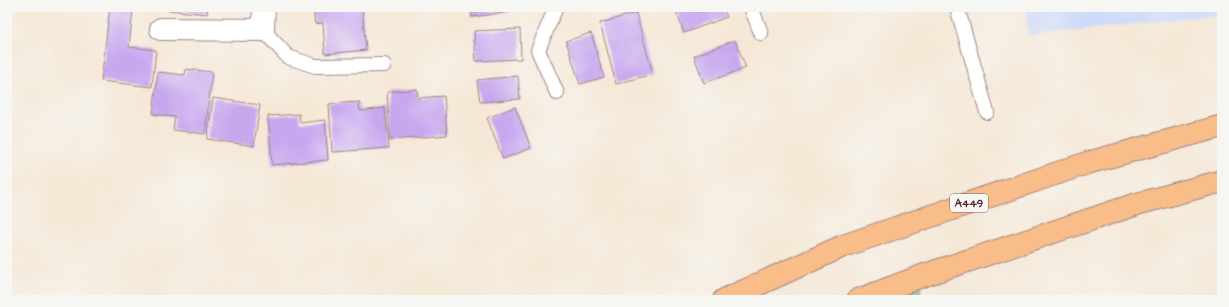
<svg xmlns="http://www.w3.org/2000/svg" width="1229" height="307" viewBox="0 0 1229 307" font-family="'Architects Daughter',sans-serif">
  <style>
    .built { fill: #cfdafa }
    .forest { fill: #72b578; stroke: #5e6a52 }
    .building { fill: #c7a8ef }
    .lines { fill: none; stroke-linecap: round; stroke-linejoin: round }
    .lane-casing { stroke: #a08481; stroke-width: 16 }
    .street-casing { stroke: #a08481; stroke-width: 24 }
    .highway-casing { stroke: #a08481; stroke-width: 24 }
    .lane { stroke: #fff; stroke-width: 14 }
    .street { stroke: #fff; stroke-width: 22 }
    .highway { stroke: #f8bd89; stroke-width: 22 }
    .labels { text-anchor: middle; dominant-baseline: central; stroke-width: 3; stroke-linejoin: round; paint-order: stroke }
    .shield { fill: #f6f6f2; stroke: #7e6067; stroke-width: 1 }
    .shield-label { font-size: 11px; font-weight: bold; fill: #4a1f2b }
  </style>
  <rect width="100%" height="100%" fill="#f6f6f2"/>
  <filter id="ink" filterUnits="userSpaceOnUse"><feTurbulence type="fractalNoise" baseFrequency=".025" numOctaves="2"/><feDisplacementMap in="SourceGraphic" scale="8" xChannelSelector="R" yChannelSelector="G"/><feConvolveMatrix kernelMatrix="1 2 1 2 8 2 1 2 1" color-interpolation-filters="sRGB"/></filter>
  <filter id="wash" filterUnits="userSpaceOnUse"><feTurbulence type="fractalNoise" baseFrequency=".012" numOctaves="4" result="noise"/><feDisplacementMap in="SourceGraphic" scale="16" xChannelSelector="R" yChannelSelector="G"/><feGaussianBlur stdDeviation="0.9" result="paint"/><feColorMatrix in="noise" values="0 0 0 0 0 0 0 0 0 0 0 0 0 0 0 0 0 1.4 0 .05"/><feComposite in="paint" operator="in"/></filter>
  <g filter="url(#wash)">
    <rect width="100%" height="100%" fill="#f5e8d7"/>
    <path class="built" d="M1026,7H1222V14L1029,36Z"/>
    <path class="forest" d="M922,276L920,300H858Z"/>
    <g id="blocks">
      <g class="building">
        <path d="M110,7L133,10L129,47L156,50L152,87L101,81Z"/>
        <path d="M168,7H208L207,14L168,10Z"/>
        <path d="M313,7H362L366,50L325,54L323,23L315,24Z"/>
        <path d="M471,7H509V12L472,17Z"/>
        <path d="M687,7H723L727,17L684,33L676,11Z"/>
        <path d="M636,13L653,74L616,84L600,23Z"/>
        <path d="M520,29L521,59L476,61L474,31Z"/>
        <path d="M591,33L604,77L580,84L566,41Z"/>
        <path d="M735,40L746,68L704,83L694,56Z"/>
        <path d="M186,69L212,72L205,134L173,130L175,117L153,114L158,72L185,75Z"/>
        <path d="M518,76L520,99L480,102L477,80Z"/>
        <path d="M417,89L418,98L444,96L447,135L390,140L387,92Z"/>
        <path d="M213,98L260,105L254,146L207,139Z"/>
        <path d="M359,102L360,111L385,108L389,148L332,152L329,104Z"/>
        <path d="M515,107L531,148L503,159L487,118Z"/>
        <path d="M299,114L300,123L325,120L328,160L272,165L268,116Z"/>
      </g>
    </g>
  </g>
  <g filter="url(#ink)">
    <use href="#blocks" fill-opacity="0" stroke="#a08481" stroke-width="1"/>
    <g class="lines">
      <defs>
        <g id="lane">
          <path d="M556,7L538,50L557,93"/>
          <path d="M751,7L761,33"/>
          <path d="M957,7L987,112"/>
          <path d="M263,30L288,57L315,66L384,65"/>
        </g>
        <path id="street" d="M161,29L263,30L264,7"/>
        <g id="highway">
          <path d="M724,300L843,246L1087,163L1222,126"/>
          <path d="M858,300L922,276L1137,204L1222,181"/>
        </g>
      </defs>
      <use href="#lane" class="lane-casing"/>
      <use href="#street" class="street-casing"/>
      <use href="#highway" class="highway-casing"/>
      <use href="#lane" class="lane"/>
      <use href="#street" class="street"/>
      <use href="#highway" class="highway"/>
    </g>
  </g>
  <g class="labels">
    <rect class="shield" x="950" y="194" width="38" height="18" rx="3"/>
    <g class="shield-label">
      <text x="969" y="203">A449</text>
    </g>
  </g>
  <rect width="1229" height="307" fill="none" stroke="#f6f6f2" stroke-width="24"/>
</svg>
